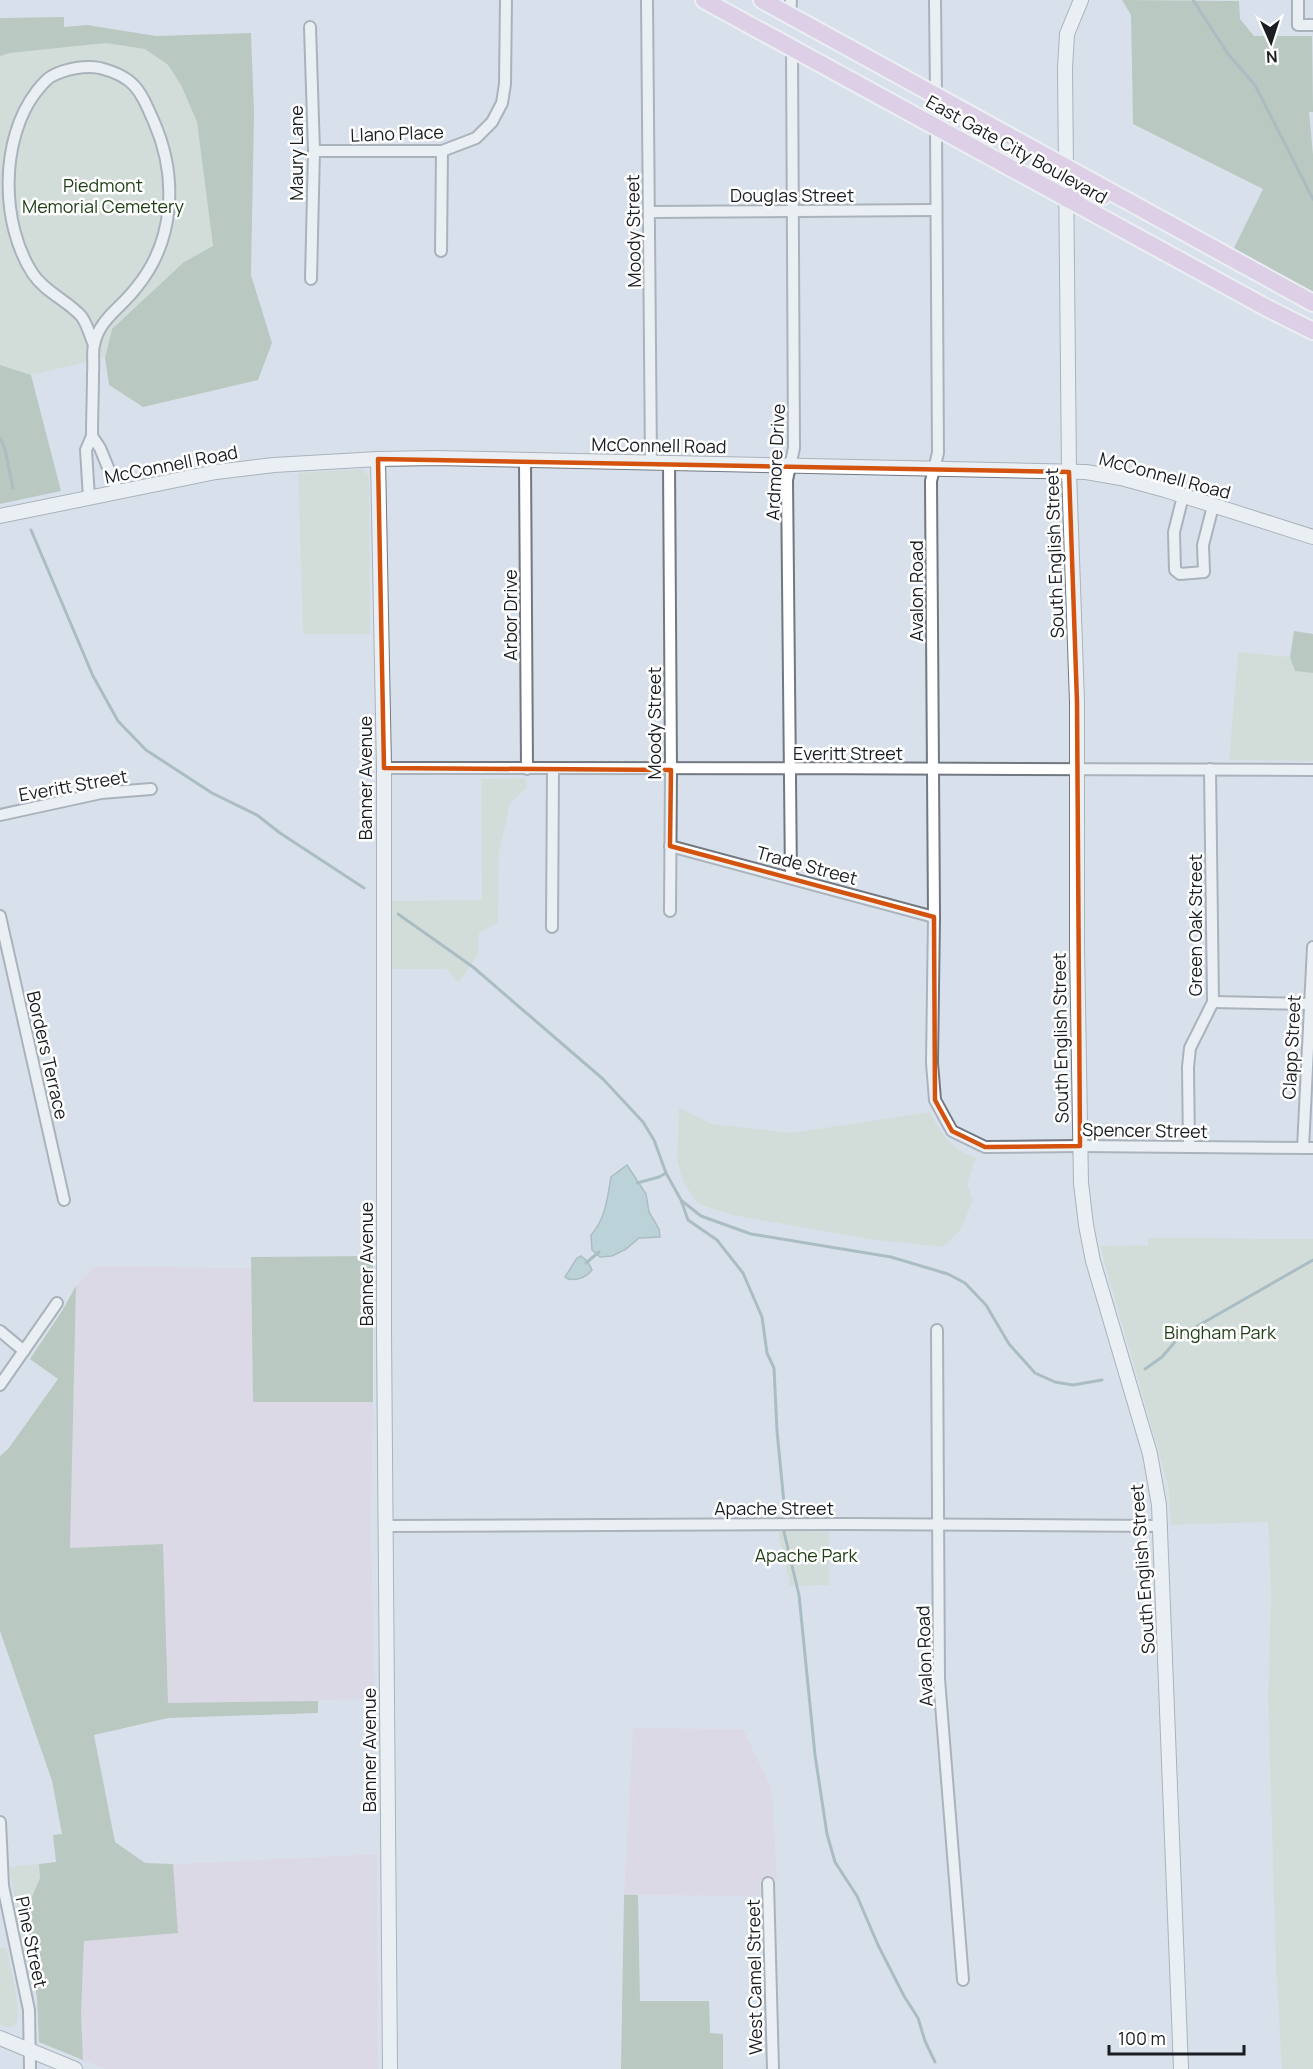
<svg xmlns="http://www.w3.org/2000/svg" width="1313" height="2069" viewBox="0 0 1313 2069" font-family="Manrope,sans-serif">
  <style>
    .industrial { fill: #e1cfe0 }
    .green { fill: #c9d8c5 }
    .forest { fill: #93a88d }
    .water { fill: #97c1c2; stroke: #729092; stroke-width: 1.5 }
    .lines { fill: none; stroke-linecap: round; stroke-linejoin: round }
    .stream { stroke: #729092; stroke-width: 3 }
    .minor-casing { stroke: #717881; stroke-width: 14 }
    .tertiary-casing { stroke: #717881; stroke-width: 16 }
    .primary-casing { stroke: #fff; stroke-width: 20 }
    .minor { stroke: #fff; stroke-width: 10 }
    .tertiary { stroke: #fff; stroke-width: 14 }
    .primary { stroke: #dfb8df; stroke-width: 16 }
    .marked { fill: none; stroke: #d3530e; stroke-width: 4.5; stroke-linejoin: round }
    .labels { text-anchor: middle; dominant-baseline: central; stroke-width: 5; stroke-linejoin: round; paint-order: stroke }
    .street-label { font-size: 18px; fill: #1a1d21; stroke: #fff }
    .park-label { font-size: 18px; fill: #1e3d15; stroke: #fff }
  </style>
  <rect width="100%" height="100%" fill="#d8e1eb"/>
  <g class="industrial">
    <path d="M95,1266L251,1268L253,1402H373L371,1534L375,1699L168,1704L163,1544L70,1548L76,1286Z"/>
    <path d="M633,1728L743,1729L772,1789L777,1880H760V1896L624,1895Z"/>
    <path d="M377,1854L378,2069H104L83,2060L81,2013L84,1941L177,1933L173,1864Z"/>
  </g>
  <g class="green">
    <path d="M106,43L145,49L168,66L181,85L197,122L213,247L185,262L112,329L105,358L31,375L0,365V56L10,53Z"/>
    <path d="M362,469L369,476L370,634H303L298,473Z"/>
    <path d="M1238,652L1290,657L1295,671L1313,673V761L1229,760Z"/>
    <path d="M526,778L527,788L510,803L499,853L498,923L479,932L478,954L459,983L446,969H391L392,901L482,900L481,779Z"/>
    <path d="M679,1108L711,1124L792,1133L930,1112C941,1135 953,1150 976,1158L967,1184L973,1200L960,1231L942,1247L868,1239L732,1215L698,1204L683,1182L677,1159Z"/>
    <path d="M1148,1238L1313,1239V2069H1282L1276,1969L1268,1697L1271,1595L1268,1522L1171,1525L1168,1485L1100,1246L1148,1245Z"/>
    <path d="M778,1532H829V1585L790,1586Z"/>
    <path d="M39,1864L40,1878L28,1907L19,1908L15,1901L9,1867Z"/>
    <path d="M6,1947C9,1959 25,2020 14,2026C9,2029 4,2026 0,2024V1948Z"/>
  </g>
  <g class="forest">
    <path d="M1122,0L1239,1L1240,19L1254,36H1312L1313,112H1309L1313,155V295L1233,250L1263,189L1133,124L1131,15Z"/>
    <path d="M64,17V27L87,25L156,36L251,33L254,112L251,275L272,343L258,380L143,407L109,385L105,358L112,329L184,262L213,246L197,122L181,85L168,65L145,49L106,43L10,53L0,56V18Z"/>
    <path d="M0,365L31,375L61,491L0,504Z"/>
    <path d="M1294,631L1313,634V673L1295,671L1290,657Z"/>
    <path d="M373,1256V1402H253L251,1257Z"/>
    <path d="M76,1286L70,1548L163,1544L168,1703L318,1701V1713L168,1718L94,1735L115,1842L145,1863L173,1864L178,1933L84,1941L81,2013L83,2060L39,2042L37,1997L19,1908L28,1906L40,1878L39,1864L56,1862L53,1835L62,1834L52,1781L0,1631V1456L8,1449L58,1379L30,1359L62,1311Z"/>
    <path d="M624,1895H638L640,2001H709L710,2033L723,2034V2069H621Z"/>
  </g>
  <g class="water">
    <path d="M627,1165L646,1194L649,1212L659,1229L660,1237L639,1238L626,1249L612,1256L600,1257L592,1250L591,1235C606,1218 607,1199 611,1177Z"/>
    <path d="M581,1256L588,1262L592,1270C586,1278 574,1282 566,1278L565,1277L577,1258Z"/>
  </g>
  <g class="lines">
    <g class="stream">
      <path d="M1193,0L1228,54L1255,85L1313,199"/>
      <path d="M0,438L5,449L13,488"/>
      <path d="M31,530L93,676L118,721L146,750L212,793L257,815L280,833L364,888"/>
      <path d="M398,914L473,967L603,1079L643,1122L654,1140L666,1173L681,1200L688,1220L717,1240L743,1273L762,1317L767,1353L774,1368L777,1431L784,1503"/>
      <path d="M637,1183L659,1177L666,1173"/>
      <path d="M682,1201L701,1216L751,1234L891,1257L948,1274L965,1283L986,1305L1009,1344L1035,1373L1055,1382L1073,1385L1102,1380"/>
      <path d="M586,1263L599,1252"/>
      <path d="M1145,1369L1162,1357L1180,1336L1313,1260"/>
      <path d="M784,1532L799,1595L815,1755L827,1834L835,1862L857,1896L878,1945L904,1996L918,2018L925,2041L935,2062"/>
    </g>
    <defs>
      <g id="minor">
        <path d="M647,0L651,463"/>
        <path d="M935,0L936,96"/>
        <path d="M1298,0V25H1313"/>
        <path d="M790,16L791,0"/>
        <path d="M310,27L314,151L311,279"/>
        <path d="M936,126L938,453L931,481L934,917L932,1063L935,1100L952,1131L985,1147L1080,1146L1313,1148"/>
        <path d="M314,151H442L476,138L492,122L502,103L505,84L506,0"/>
        <path d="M650,212L935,210"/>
        <path d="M441,251L442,151"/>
        <path d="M92,436L100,448L118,492"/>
        <path d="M525,460L527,769"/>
        <path d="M669,463L671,770L670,911"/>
        <path d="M1183,496L1174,532L1175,570L1180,574L1204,572L1203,545L1213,506"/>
        <path d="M89,498L86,450L92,436C92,415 93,394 93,373C94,364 92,354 94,345C99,319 121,308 136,288C175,241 178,177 154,122C140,90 135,77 100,68C85,65 65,69 52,76C46,79 40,87 36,92C0,139 0,224 33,274C45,292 68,301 81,316C87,323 90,336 94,345"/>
        <path d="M384,768C694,769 1003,767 1313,770"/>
        <path d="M0,815L101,793L151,789"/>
        <path d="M670,846L934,917"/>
        <path d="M791,878L787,480L794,448L792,48"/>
        <path d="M0,916L64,1200"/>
        <path d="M552,927L553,769"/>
        <path d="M1213,1002L1313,1004"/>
        <path d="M1189,1147L1188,1067L1190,1048L1213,1002L1210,769"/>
        <path d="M1303,1148L1313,947"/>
        <path d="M937,1330L939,1679L963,1980"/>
        <path d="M0,1331L24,1351"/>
        <path d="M0,1385L57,1303"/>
        <path d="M387,1526L846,1524L1161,1526"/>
        <path d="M0,1822L3,1886L29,2010L30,2069"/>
        <path d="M768,1883L773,2069"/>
      </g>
      <g id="tertiary">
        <path d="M1081,0L1067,34L1065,68L1069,472L1077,702V947L1081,1183L1086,1225L1093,1261L1150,1454L1159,1505L1181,2069"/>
        <path d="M378,459L384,768V1331L390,2069"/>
        <path d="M0,516L216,472L274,465L378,459L435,458L1086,472L1121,478L1165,490L1313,537"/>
        <path d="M0,2038L75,2069"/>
      </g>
      <g id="primary">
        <path d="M704,0L1267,308L1313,331"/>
        <path d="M762,0L1313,303"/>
        <path d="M1067,199L1075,190L1088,189L1103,196"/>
      </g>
    </defs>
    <use href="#minor" class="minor-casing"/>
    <use href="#tertiary" class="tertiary-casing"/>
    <use href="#primary" class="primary-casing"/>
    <use href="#minor" class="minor"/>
    <use href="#tertiary" class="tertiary"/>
    <use href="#primary" class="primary"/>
  </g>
  <path d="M0 0H1313V2069H0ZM378,459L1069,472L1077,702L1080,1146L985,1147L952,1131L935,1100L934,917L670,846L671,770L384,768Z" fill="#d8e1eb" fill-opacity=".55" fill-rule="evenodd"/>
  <path class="marked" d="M378,459L1069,472L1077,702L1080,1146L985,1147L952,1131L935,1100L934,917L670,846L671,770L384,768Z"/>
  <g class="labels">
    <g class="street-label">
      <text transform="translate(397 133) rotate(-2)">Llano Place</text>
      <text transform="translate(1017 149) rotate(29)">East Gate City Boulevard</text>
      <text transform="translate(296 153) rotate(-90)">Maury Lane</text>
      <text x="792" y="195">Douglas Street</text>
      <text transform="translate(633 231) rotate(-91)">Moody Street</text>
      <text transform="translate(659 445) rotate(1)">McConnell Road</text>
      <text transform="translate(775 462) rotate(-87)">Ardmore Drive</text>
      <text transform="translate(171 464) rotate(-11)">McConnell Road</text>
      <text transform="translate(1165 475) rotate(15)">McConnell Road</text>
      <text transform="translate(1054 553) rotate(-92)">South English Street</text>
      <text transform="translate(916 591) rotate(-90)">Avalon Road</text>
      <text transform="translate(510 615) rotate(-90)">Arbor Drive</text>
      <text transform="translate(654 723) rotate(-90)">Moody Street</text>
      <text x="848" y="753">Everitt Street</text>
      <text transform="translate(365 778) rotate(-90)">Banner Avenue</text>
      <text transform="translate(73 785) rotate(-10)">Everitt Street</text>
      <text transform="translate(807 865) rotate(15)">Trade Street</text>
      <text transform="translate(1195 925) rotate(-90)">Green Oak Street</text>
      <text transform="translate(1060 1038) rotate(-91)">South English Street</text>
      <text transform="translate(1291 1047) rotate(-87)">Clapp Street</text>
      <text transform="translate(48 1055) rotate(77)">Borders Terrace</text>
      <text transform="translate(1145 1130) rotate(1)">Spencer Street</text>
      <text transform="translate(366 1264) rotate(-90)">Banner Avenue</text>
      <text x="774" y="1508">Apache Street</text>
      <text transform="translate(1142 1569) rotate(-94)">South English Street</text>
      <text transform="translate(924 1656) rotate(-92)">Avalon Road</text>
      <text transform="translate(369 1750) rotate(-90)">Banner Avenue</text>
      <text transform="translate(32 1942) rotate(78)">Pine Street</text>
      <text transform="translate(754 1977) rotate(-91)">West Camel Street</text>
    </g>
    <g class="park-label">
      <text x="103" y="185">Piedmont<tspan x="103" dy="21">Memorial Cemetery</tspan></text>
      <text x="1220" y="1332">Bingham Park</text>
      <text x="806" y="1555">Apache Park</text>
    </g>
  </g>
  <g transform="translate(1271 42) rotate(177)" stroke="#ffffff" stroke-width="4.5" paint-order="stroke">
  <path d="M0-4.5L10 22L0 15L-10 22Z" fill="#1a1d21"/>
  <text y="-9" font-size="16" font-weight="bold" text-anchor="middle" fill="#1a1d21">N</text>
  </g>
  <path d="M1109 2045v9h135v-9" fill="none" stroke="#1a1d21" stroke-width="3"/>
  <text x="1118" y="2045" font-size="18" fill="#1a1d21" stroke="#ffffff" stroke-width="4.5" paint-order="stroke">100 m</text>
</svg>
